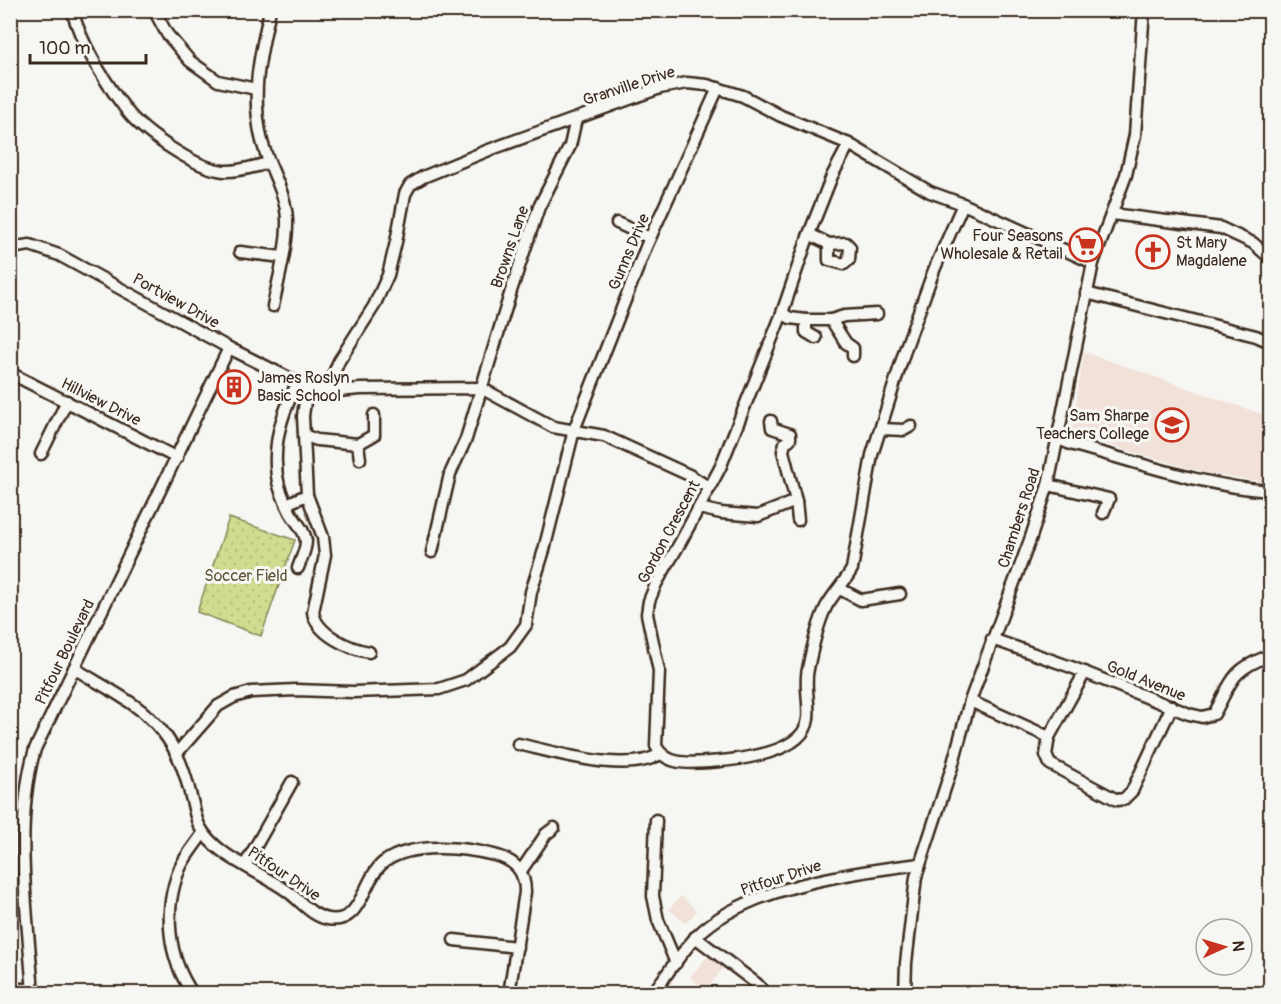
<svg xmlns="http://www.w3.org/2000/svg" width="1281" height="1004" viewBox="0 0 1281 1004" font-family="Pangolin,sans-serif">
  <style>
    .built { fill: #f1e1d8 }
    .park { fill: url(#park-dots); stroke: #868457; stroke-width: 1.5 }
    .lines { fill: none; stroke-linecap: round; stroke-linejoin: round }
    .minor-casing { stroke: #3b2a1e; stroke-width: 15 }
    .minor { stroke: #f6f6f2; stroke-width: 10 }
    .labels { text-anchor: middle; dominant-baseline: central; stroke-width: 6; stroke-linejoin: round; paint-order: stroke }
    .street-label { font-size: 16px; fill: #3b2a1e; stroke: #f6f6f2 }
    .poi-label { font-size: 16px; fill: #3b2a1e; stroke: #f6f6f2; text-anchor: end }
    .park-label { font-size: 16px; fill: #60573a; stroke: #f6f6f2 }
  </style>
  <defs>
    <pattern id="park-dots" width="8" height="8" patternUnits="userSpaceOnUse" patternTransform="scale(1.5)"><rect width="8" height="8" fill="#d0dd90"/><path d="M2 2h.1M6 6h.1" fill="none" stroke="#b4be7c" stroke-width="1.8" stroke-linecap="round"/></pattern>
  </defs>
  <rect width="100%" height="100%" fill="#f6f6f2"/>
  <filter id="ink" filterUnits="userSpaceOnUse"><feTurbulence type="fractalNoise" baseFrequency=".0167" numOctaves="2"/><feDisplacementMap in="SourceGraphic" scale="12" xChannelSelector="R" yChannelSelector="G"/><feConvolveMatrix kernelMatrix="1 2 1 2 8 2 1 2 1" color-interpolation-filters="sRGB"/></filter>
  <g filter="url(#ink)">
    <g class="built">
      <path d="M1084,352L1270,417V483L1206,473L1071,434Z"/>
      <path d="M681,896L697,911L685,924L669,909Z"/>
      <path d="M709,955L724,968L705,990L690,977Z"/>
    </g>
    <path class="park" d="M229,518L295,540L261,636L197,612Z"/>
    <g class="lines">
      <defs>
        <g id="minor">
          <path d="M72,10C82,46 105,82 127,111C144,133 197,169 224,171C239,172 255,166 269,163"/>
          <path d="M154,10L167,34L190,61L218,81L256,89"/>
          <path d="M270,10C260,56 251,90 261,137C267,166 286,190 287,220C288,245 278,281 273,306"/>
          <path d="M849,144L832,176L809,234L781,316L720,468L680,543L656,584L649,601L647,614L659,671L656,746C666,766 690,763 709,762C736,760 804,754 808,719C810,702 804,685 808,669C812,649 817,625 826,607C833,594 845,582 852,569L872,455L906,347L934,270L963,204"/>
          <path d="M1112,214L1221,228L1253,243L1270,258"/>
          <path d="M617,223L650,238"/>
          <path d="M809,234L829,244V260L844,264L849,260L850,247L846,243L829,244"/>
          <path d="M10,248L30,245L59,255L229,348L307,387L326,392L360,389L481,388L553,427L604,436L689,475L710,488"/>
          <path d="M240,252L282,257"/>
          <path d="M1086,293L1256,336L1270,342"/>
          <path d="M782,313L790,318L806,320V332L816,338"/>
          <path d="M806,320H831L846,343L853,348V356"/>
          <path d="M831,320L844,316L877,314"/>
          <path d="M10,373L177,458"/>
          <path d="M298,382C281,414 270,450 279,486C282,495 286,504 290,512C295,521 305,530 306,541C306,550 301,559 298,568"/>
          <path d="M307,387L303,416L307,495"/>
          <path d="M326,392L339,361L374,306L388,275L396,242L405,194L410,185L423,177L489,150L660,88L687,83L707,85L743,96L781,116L849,144L930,192L963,204L1093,263"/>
          <path d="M881,429L904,430L911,426"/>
          <path d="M306,436L317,440L358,444L360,459"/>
          <path d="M1059,439L1070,444C1134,461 1205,487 1270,491"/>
          <path d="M358,444L374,435V415"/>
          <path d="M41,454L67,401"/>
          <path d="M1048,485L1109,499L1103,513"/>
          <path d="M796,501L798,520"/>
          <path d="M286,504L307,495L323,537L325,555L313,612C316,634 350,649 369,652"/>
          <path d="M699,508L721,513L758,516L796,501L783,451L785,443L790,439V434L772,428L771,421"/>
          <path d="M432,552L450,474L466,439L511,291L539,207L570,146L576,119"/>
          <path d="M840,589L861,600L900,594"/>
          <path d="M992,639L1071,667L1189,714L1202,717L1214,714C1232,682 1230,671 1266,657"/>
          <path d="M74,668C103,687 140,703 162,731C178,751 185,772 191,797C194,806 195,818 200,827C215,856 261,872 287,891C300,900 311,916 328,919C363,925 362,879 384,862C412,842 463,847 494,855C515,860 525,871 525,892L509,994"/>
          <path d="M1085,672L1049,737L1046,755L1050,764L1117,800L1124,799L1132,791L1172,706"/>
          <path d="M970,701L1049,737"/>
          <path d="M518,744C555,752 627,775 660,754"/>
          <path d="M177,753L218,706L234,697L251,692L296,690L353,692L439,689L466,680L510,647L526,625L531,592L544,550L574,430L646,247L718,88"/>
          <path d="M656,820L653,896L658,920L676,963"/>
          <path d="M245,865L292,782"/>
          <path d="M521,871L546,834L554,828"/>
          <path d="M695,937L757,984L766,994"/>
          <path d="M454,940L517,947"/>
          <path d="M10,989H33"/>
          <path d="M33,994C28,916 13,824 35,749L229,348"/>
          <path d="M193,994C167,957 163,909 180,868C185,856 196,844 203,833"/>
          <path d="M652,994C666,976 682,951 697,936C745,887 854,872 920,864"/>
          <path d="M905,994L906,963L916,877L952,767L970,701L1031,537L1048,485L1093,263L1126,175L1135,135L1144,10"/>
        </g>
      </defs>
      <use href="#minor" class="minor-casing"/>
      <use href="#minor" class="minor"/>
    </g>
  </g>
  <defs>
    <symbol id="supermarket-ring" viewBox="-11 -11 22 22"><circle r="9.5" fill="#f6f6f2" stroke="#c8321e" stroke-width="1.5"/><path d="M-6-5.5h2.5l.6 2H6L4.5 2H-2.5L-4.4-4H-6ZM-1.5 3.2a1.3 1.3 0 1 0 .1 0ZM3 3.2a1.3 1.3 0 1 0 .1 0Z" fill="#c8321e"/></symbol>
    <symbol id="church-ring" viewBox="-11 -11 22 22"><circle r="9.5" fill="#f6f6f2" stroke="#c8321e" stroke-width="1.5"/><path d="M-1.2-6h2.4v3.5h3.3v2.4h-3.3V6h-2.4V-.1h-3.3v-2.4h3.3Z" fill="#c8321e"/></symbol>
    <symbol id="building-ring" viewBox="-11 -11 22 22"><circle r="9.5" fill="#f6f6f2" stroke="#c8321e" stroke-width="1.5"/><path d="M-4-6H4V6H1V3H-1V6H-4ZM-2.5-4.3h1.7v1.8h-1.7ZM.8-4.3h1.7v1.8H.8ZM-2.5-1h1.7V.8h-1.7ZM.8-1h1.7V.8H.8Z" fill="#c8321e"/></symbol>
    <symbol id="university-ring" viewBox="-11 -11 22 22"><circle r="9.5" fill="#f6f6f2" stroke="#c8321e" stroke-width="1.5"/><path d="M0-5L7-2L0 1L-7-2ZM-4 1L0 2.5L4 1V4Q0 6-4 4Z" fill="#c8321e"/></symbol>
  </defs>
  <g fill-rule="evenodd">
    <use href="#supermarket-ring" x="1067" y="226" width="38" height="38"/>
    <use href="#church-ring" x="1134" y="233" width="38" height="38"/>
    <use href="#building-ring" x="215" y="368" width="38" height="38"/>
    <use href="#university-ring" x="1153" y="406" width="38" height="38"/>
  </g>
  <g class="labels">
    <g class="street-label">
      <text transform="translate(629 86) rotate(-18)">Granville Drive</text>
      <text transform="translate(510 247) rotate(-71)">Browns Lane</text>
      <text transform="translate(629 252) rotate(-67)">Gunns Drive</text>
      <text transform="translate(176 301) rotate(29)">Portview Drive</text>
      <text transform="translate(101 402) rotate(27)">Hillview Drive</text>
      <text transform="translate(1019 518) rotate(-72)">Chambers Road</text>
      <text transform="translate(669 532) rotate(-62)">Gordon Crescent</text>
      <text transform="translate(65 652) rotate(-64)">Pitfour Boulevard</text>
      <text transform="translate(1146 681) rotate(22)">Gold Avenue</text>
      <text transform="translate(284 874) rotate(34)">Pitfour Drive</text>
      <text transform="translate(781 878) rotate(-18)">Pitfour Drive</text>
    </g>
    <g class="poi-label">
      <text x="1063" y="236">Four Seasons<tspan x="1063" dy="18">Wholesale &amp; Retail</tspan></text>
      <text x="1176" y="243" text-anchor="start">St Mary<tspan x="1176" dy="18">Magdalene</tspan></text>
      <text x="257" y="378" text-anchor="start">James Roslyn<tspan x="257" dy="18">Basic School</tspan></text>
      <text x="1149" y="416">Sam Sharpe<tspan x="1149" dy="18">Teachers College</tspan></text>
    </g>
    <g class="park-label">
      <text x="246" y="576">Soccer Field</text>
    </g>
  </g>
  <rect width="1281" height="1004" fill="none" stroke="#f6f6f2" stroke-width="36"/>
  <rect x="18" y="18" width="1245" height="968" fill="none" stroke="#3b2a1e" stroke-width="2" filter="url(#ink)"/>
  <g transform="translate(1224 947) rotate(86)"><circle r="28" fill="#f6f6f2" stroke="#aba49d" stroke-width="1.5"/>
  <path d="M0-4.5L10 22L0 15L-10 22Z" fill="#c8321e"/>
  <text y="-9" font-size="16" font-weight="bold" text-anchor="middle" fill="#3b2a1e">N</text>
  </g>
  <path d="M30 54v9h116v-9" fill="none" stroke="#3b2a1e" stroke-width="3"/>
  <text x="39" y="54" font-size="18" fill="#3b2a1e" stroke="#f6f6f2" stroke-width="4.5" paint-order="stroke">100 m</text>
</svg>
